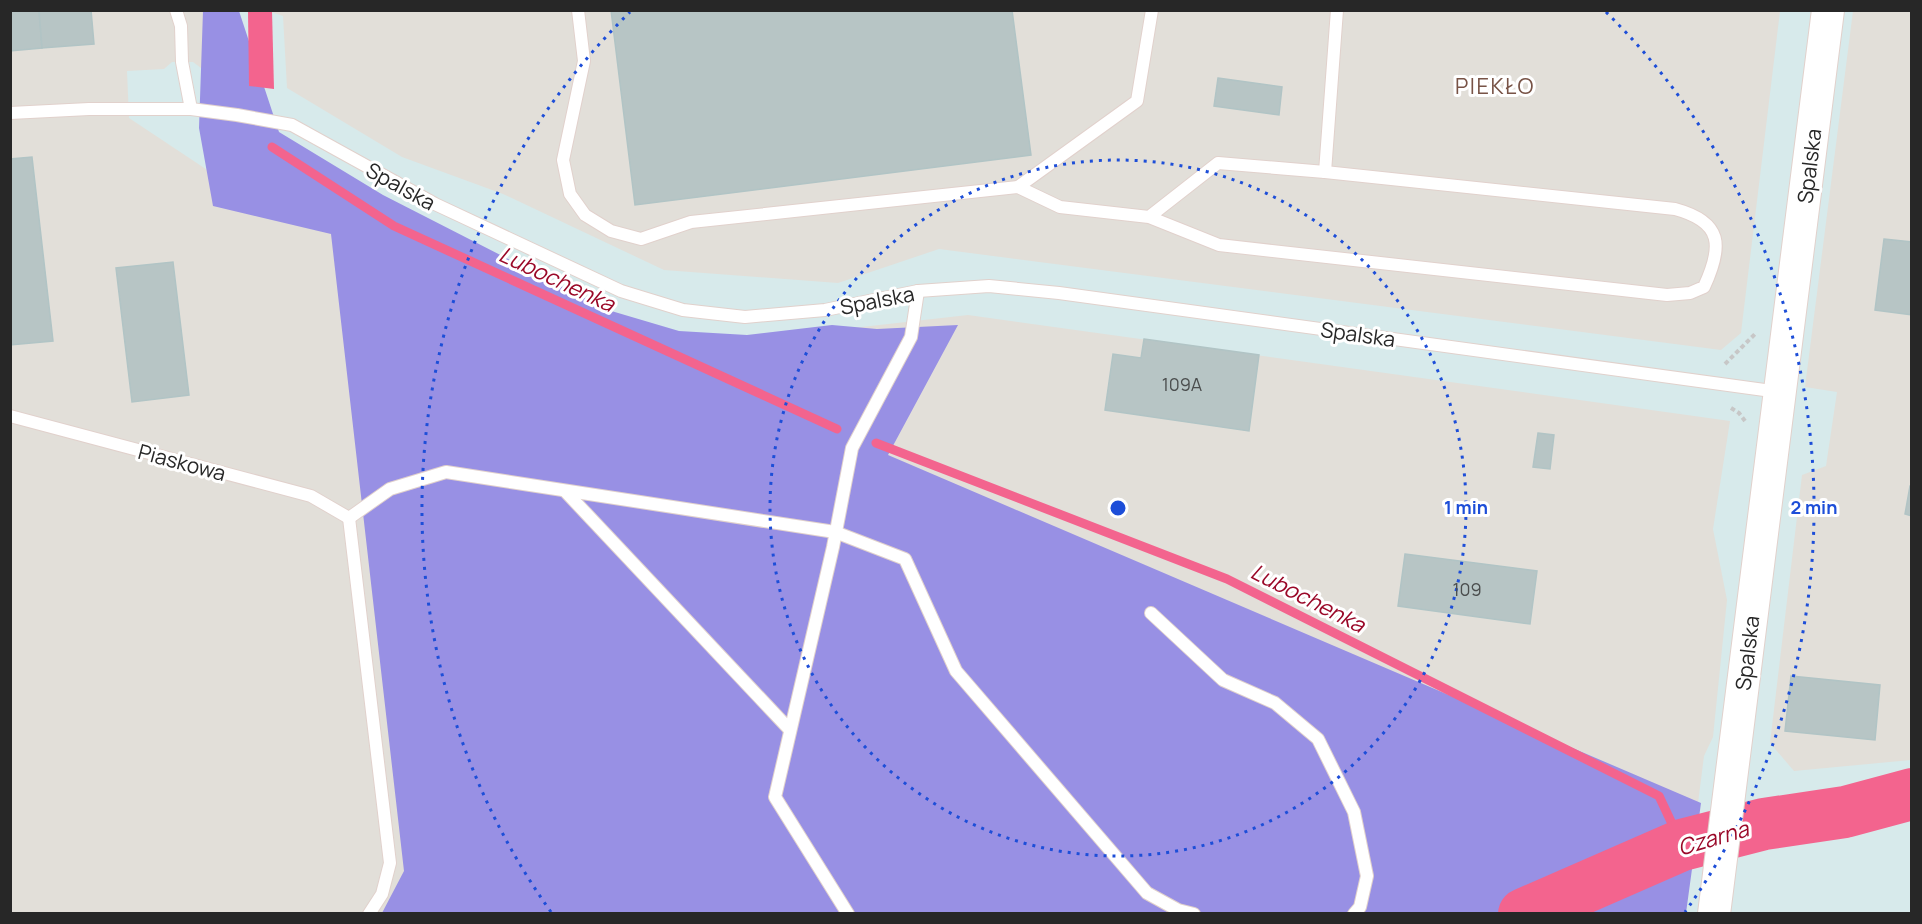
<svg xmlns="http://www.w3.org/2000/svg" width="1922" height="924" viewBox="0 0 1922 924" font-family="Manrope,sans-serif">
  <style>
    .industrial { fill: #e2dfd9 }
    .green { fill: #9890e4 }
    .water { fill: #f3648e }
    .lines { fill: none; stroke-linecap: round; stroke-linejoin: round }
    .stream { stroke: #f3648e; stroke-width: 9 }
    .river { stroke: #f3648e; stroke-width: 52 }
    .building { fill: #b7c5c5; stroke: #b1c4c5; stroke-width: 1.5 }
    .service-casing { stroke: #e1d1cc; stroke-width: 14 }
    .tertiary-casing { stroke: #e1d1cc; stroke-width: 34 }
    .path { stroke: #c7c7c7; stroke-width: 4; stroke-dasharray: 4.5 3; stroke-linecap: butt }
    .service { stroke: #fff; stroke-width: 12 }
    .tertiary { stroke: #fff; stroke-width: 32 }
    .ring { fill: none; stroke: #1d4ed8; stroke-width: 3; stroke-dasharray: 3 6 }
    .labels { text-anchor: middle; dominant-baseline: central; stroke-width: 6; stroke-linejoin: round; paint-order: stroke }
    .number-label { font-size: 18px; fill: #4b4e4e }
    .street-label { font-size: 21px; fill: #272727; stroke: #fff }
    .neighbourhood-label { font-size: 22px; letter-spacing: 1.5px; fill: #785346; stroke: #fff }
    .water-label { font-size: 22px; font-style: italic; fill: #9a0828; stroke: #fff }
    .centre { fill: #1d4ed8; stroke: #fff; stroke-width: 3 }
    .ring-label { font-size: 18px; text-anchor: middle; font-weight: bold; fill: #1d4ed8; stroke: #fff; stroke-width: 6; stroke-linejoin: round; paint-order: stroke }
  </style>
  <rect width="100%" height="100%" fill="#d7eaeb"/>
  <g class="industrial">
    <path d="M10,11H235L229,71L201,68L193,62H172L164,69L127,71L129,118L254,201L680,336L746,340L968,315L1730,421L1713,529L1727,600L1713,737L1704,756L1684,913H11Z"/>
    <path d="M268,11H1780L1741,333L1721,350L939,249L838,283L664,270L503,194L402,157L287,88L283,16Z"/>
    <path d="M1853,11H1911V760L1794,771L1770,743L1802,475L1826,466L1837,392L1805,387Z"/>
  </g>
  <path class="green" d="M203,11H239L279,132L383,195L608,310L679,331L747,335L832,325L877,329L958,325L888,455L1701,803L1686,913H382L404,871L331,234L213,206L199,128Z"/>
  <path class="water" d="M248,11H272L274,89L249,86Z"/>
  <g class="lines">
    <g class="stream">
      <path d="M272,147L394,226L837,429"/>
      <path d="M876,443L1227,579L1659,796L1682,845"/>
    </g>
    <path class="river" d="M1524,914L1682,845L1764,824L1845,812L1912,794"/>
  </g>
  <g class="building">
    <path d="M10,10H39L42,48L10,51Z"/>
    <path d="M39,10H91L94,44L42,48Z"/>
    <path d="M611,10H1012L1031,155L635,205Z"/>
    <path d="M1218,78L1282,87L1279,115L1214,106Z"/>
    <path d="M32,157L53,341L10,345V159Z"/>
    <path d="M1884,239L1912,242V315L1875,310Z"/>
    <path d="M173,262L189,395L132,402L116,268Z"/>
    <path d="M1144,339L1259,355L1249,431L1105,410L1113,354L1141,358Z"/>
    <path d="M1538,433L1554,435L1550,469L1533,467Z"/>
    <path d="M1910,486H1912V516L1905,514Z"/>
    <path d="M1405,554L1537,571L1530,624L1398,606Z"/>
    <path d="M1791,676L1880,685L1875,740L1785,731Z"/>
  </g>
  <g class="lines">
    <defs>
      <g id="service">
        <path d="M176,10L181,26L182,62L191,109"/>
        <path d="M578,10L584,61L563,160L570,194L585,215L611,231L641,239L691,222L1018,187L1060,207L1149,217L1219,245L1667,295L1690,293L1704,287C1723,246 1723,222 1675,209L1325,172L1218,163L1149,217"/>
        <path d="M10,113L89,109H191L237,115L292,125L435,204L621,291L683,310L745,317L825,310L918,291L989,286L1059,293L1779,392"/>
        <path d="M1325,172L1337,10"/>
        <path d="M1018,187L1137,101L1152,10"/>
        <path d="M10,416L311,496L349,518"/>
        <path d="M565,491L790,730"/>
        <path d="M349,518L390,489L446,472L835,532L905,559L956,671L1147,893L1178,910L1194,914"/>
        <path d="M349,518L390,863L382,894L369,914"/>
        <path d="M1151,613L1223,680L1275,703L1318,739L1354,812L1367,876L1360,907L1354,914"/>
        <path d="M848,914L775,797L833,547L852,448L911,337L918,291"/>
      </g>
      <path id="tertiary" d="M1714,914L1828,10"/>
    </defs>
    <use href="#service" class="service-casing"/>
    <use href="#tertiary" class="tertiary-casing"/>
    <g class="path">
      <path d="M1725,364L1756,333"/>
      <path d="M1731,408L1739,413L1745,421"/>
    </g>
    <use href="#service" class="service"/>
    <use href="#tertiary" class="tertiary"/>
  </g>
  <g class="ring">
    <circle cx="1118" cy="508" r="348"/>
    <path d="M551 912A696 696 0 0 1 630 12M1606 12A696 696 0 0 1 1685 912"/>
  </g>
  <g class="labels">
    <g class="number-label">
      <text x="1182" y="384">109A</text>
      <text x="1467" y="589">109</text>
    </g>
    <g class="street-label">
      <text transform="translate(1809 166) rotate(-83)">Spalska</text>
      <text transform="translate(401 186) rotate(29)">Spalska</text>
      <text transform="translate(877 300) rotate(-11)">Spalska</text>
      <text transform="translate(1358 334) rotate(8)">Spalska</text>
      <text transform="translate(182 462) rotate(15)">Piaskowa</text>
      <text transform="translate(1747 653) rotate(-83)">Spalska</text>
    </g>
    <g class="neighbourhood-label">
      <text x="1495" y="86">PIEKŁO</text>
    </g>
    <g class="water-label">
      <text transform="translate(557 279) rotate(25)">Lubochenka</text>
      <text transform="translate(1308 598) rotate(27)">Lubochenka</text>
      <text transform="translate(1713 838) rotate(-16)">Czarna</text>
    </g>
  </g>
  <circle cx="1118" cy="508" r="9" class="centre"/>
  <g class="ring-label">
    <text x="1466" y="514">1 min</text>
    <text x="1814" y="514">2 min</text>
  </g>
  <rect width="1922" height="924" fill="none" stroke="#272727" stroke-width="24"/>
</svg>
